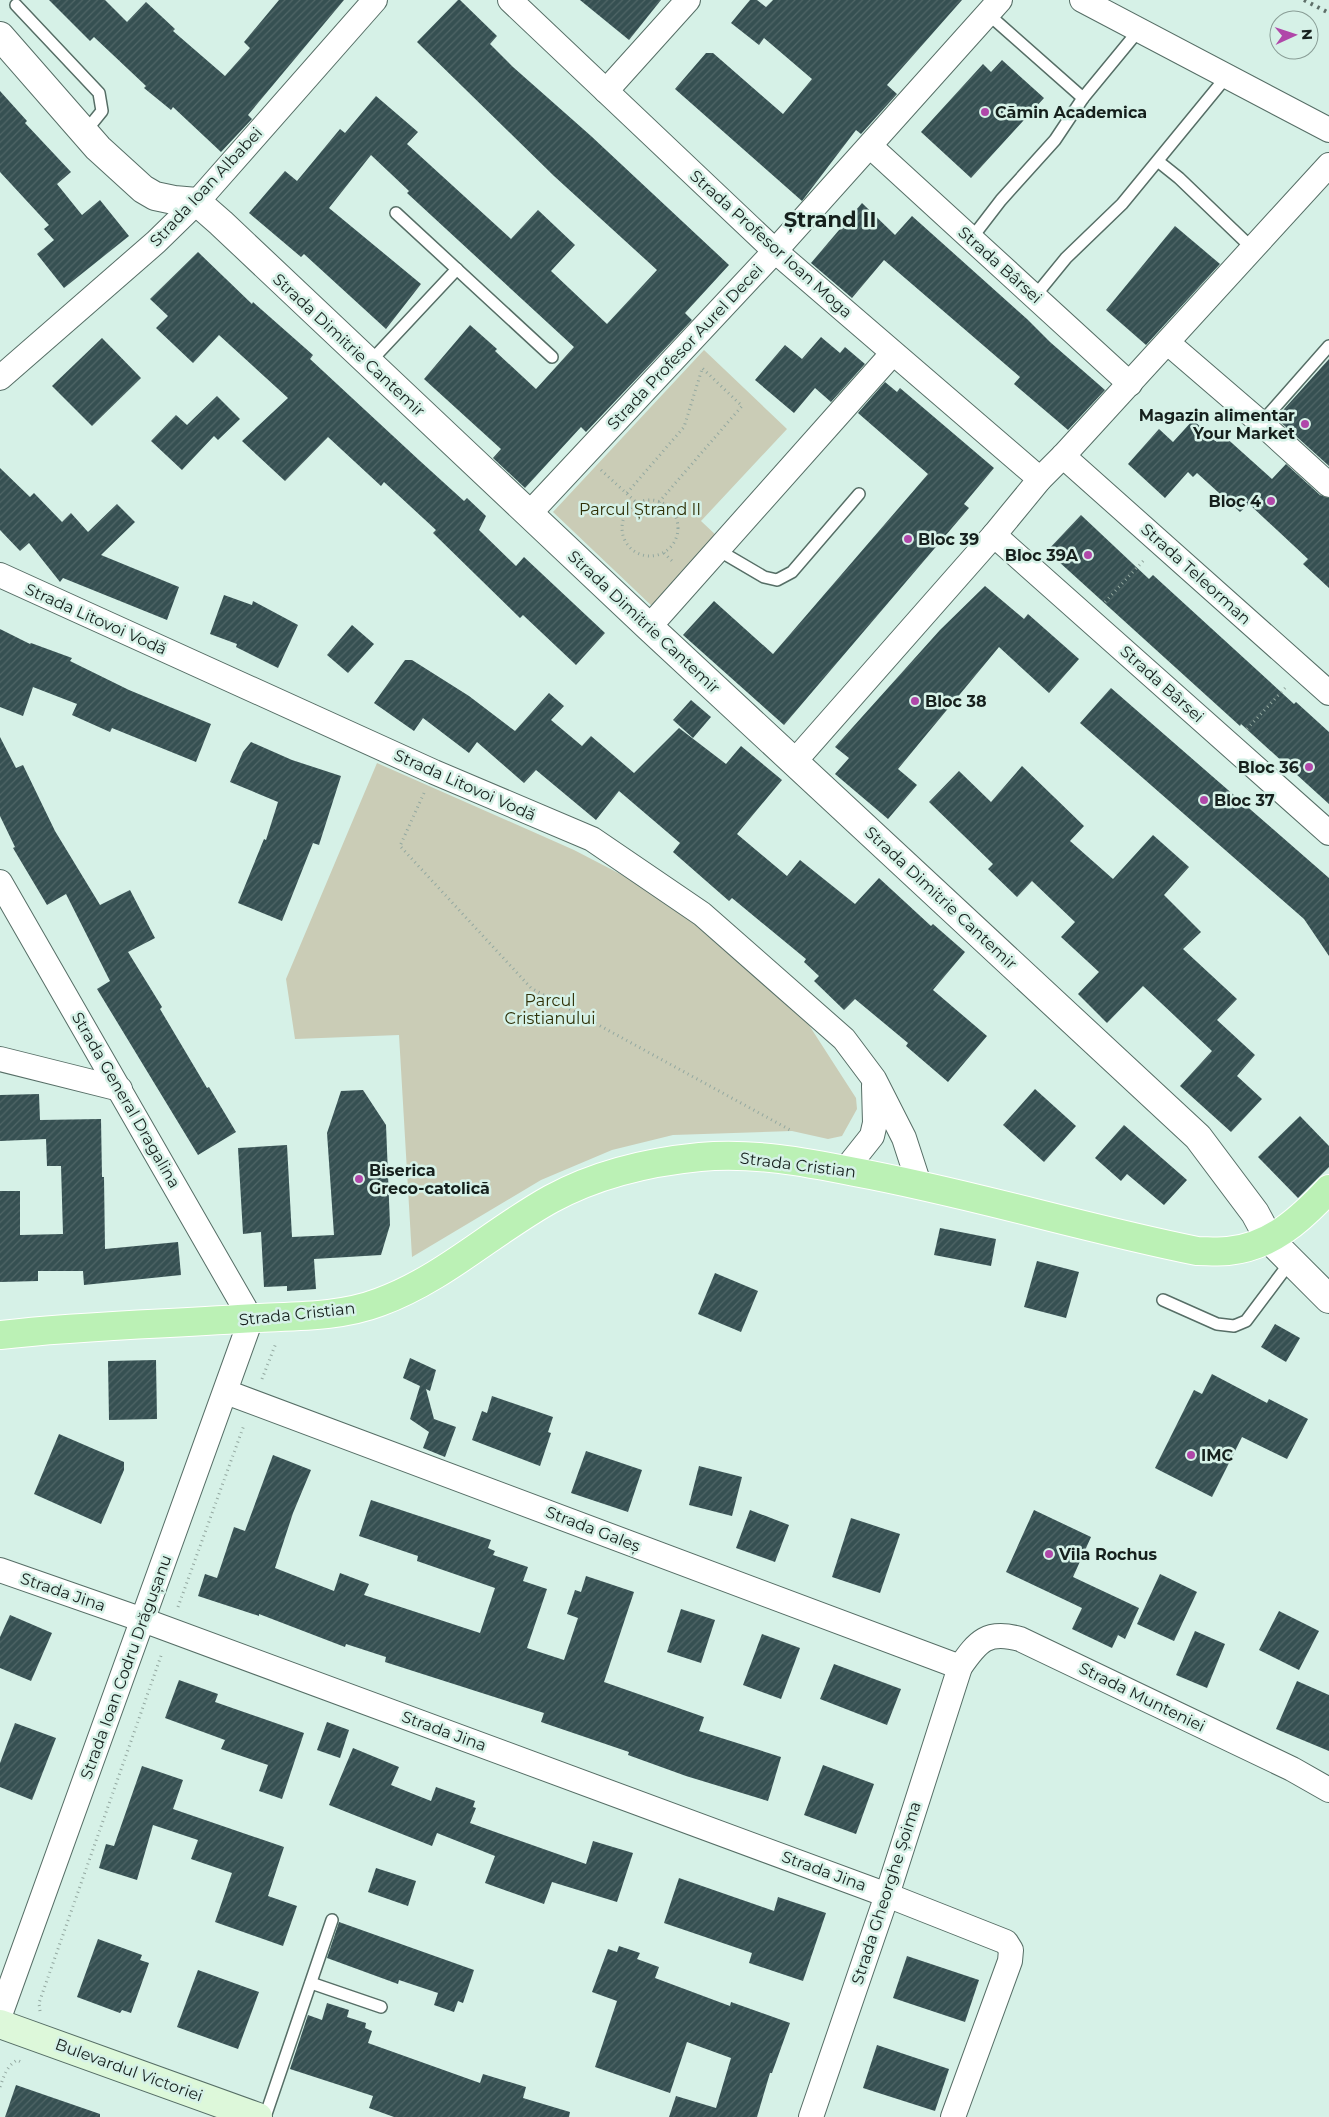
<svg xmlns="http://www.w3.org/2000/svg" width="1329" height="2117" viewBox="0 0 1329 2117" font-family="Montserrat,sans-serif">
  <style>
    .green { fill: #caccb6 }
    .building { fill: url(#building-hatch) }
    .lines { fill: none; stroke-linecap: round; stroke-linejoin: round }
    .service-casing { stroke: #566e66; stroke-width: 14 }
    .minor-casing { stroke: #566e66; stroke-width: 26 }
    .tertiary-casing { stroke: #566e66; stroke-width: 30 }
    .secondary-casing { stroke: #566e66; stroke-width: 30 }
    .primary-casing { stroke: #fff; stroke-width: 30 }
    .path { stroke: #93a8a0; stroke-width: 3; stroke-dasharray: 1 4; stroke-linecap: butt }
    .service { stroke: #fff; stroke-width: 11 }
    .minor { stroke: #fff; stroke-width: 24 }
    .tertiary { stroke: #fff; stroke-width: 28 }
    .secondary { stroke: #ddf8da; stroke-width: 28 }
    .primary { stroke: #bbf1b5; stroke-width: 28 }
    .rail { stroke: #5d6e68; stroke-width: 4; stroke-dasharray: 2.5 5; stroke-linecap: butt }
    .poi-dot { fill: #b047a9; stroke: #d6f1e7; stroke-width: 2 }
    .labels { text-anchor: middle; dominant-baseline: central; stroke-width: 5; stroke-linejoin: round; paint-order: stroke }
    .poi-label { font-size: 16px; font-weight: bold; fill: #16201d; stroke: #d6f1e7; text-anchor: start }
    .street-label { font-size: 16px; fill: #16201d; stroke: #d6f1e7 }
    .park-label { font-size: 16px; fill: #2e2f06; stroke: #d6f1e7 }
    .district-label { font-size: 21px; font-weight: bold; fill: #16201d; stroke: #d6f1e7 }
  </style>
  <defs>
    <pattern id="building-hatch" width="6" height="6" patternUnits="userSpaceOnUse" patternTransform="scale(1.25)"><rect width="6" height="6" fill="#365052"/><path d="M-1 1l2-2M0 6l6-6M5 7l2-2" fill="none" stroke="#506667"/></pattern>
  </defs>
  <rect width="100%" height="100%" fill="#d6f1e7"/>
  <g class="green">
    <path d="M704,350L787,429L701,521L719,538L654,608L553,512Z"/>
    <path d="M377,763L574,850L628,878L687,916L807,1022L856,1098L857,1109L842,1136L828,1139L792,1131L673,1135L612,1150L541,1180L412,1257L399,1035L295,1039L286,979Z"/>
  </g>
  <g class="building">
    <path d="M49,0H105L127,22L146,2L175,29L173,31L225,76L250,48L244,42L279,0H344L248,115L252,119L221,152L173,107L171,110L144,88L146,86L94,37L90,41Z"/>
    <path d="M458,0H460L497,36L490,44L513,67L591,136L729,265L685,313L692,320L586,432L581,427L525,488L493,458L501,449L424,379L470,325L497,349L495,351L536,389L574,347L407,193L409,191L371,155L329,208L421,284L386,329L304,254L301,257L249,213L285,171L297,181L340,129L345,133L376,96L418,132L407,144L511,239L538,210L575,245L551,271L607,324L657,270L554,176L417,42Z"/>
    <path d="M580,0H661L629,40Z"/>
    <path d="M750,0H757L766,7L773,0H962L887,85L897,94L861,134L856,130L802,201L675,89L706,53H713L783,114L812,79L764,38L759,45L731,23Z"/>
    <path d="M1002,60L1044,98L971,178L921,132L983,64L991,72Z"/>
    <path d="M0,91L27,121L25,123L71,172L57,184L82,215L100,200L129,236L64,288L37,254L54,240L44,229L49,225L0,172Z"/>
    <path d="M862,203L895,235L912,216L1027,319L1050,342L1105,390L1068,430L1014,384L1020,377L884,260L852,298L811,263Z"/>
    <path d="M1175,226L1220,264L1146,345L1106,310Z"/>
    <path d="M198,252L252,304L253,302L313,355L310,359L420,461L464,501L467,498L486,516L479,530L516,566L524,557L605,633L576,665L523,615L520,618L433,533L436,530L384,482L381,486L328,437L285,481L242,441L288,398L219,335L193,363L156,328L168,316L150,299Z"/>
    <path d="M821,337L840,353L845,347L865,364L831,402L815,388L794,413L755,380L785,345L802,359Z"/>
    <path d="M102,338L141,378L92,426L52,386Z"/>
    <path d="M1329,359V466L1276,418Z"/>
    <path d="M885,382L897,392L900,388L994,468L964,504L969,508L784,725L683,635L714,601L773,654L928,474L858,413Z"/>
    <path d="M217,396L240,419L218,440L214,436L182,470L151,441L176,415L187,425Z"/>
    <path d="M1193,420L1217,442L1223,435L1272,479L1286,464L1320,495L1329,498V588L1303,564L1308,559L1249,504L1240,512L1197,473L1193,477L1188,472L1165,498L1128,464L1159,429L1173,442Z"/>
    <path d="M0,468L30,497L34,493L62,522L71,513L88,532L117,504L135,522L101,555L179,587L167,620L63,578L60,582L29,543L20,551L0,530Z"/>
    <path d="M1081,515L1149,579L1153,575L1294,704L1296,702L1329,732V804L1241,724L1240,726L1047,551Z"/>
    <path d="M985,586L1024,619L1028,614L1079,659L1049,693L999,647L898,769L917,785L888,819L835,774L849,758L835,747L940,630Z"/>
    <path d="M224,595L252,605L253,601L298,625L278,668L236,647L237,644L210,634Z"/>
    <path d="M352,625L374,644L348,673L327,655Z"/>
    <path d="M0,629L30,644L31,643L72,658L70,661L129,690L211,724L196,762L112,728L110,732L72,715L77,704L33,687L23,716L0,707Z"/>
    <path d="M405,660H412L469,696L515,731L549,693L564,706L551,720L582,746L591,736L634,773L679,728L726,764L741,746L782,780L737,834L787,876L800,860L855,904L879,878L931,926L933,924L965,952L933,990L987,1036L948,1082L906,1046L908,1043L855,999L844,1010L814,981L819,976L804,962L806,959L732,898L729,901L673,852L680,843L619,791L596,820L536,770L524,783L477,742L469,753L423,718L414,731L374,703Z"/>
    <path d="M1111,688L1329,878V956L1304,919L1080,723Z"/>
    <path d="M691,700L711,717L693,738L673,720Z"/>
    <path d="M0,737L16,768L23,765L55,831L100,905L130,890L155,938L128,952L162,1007L160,1009L207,1088L209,1087L236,1132L198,1155L97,989L110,981L66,894L47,905L13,848L15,847L0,816Z"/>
    <path d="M251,742L292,760L341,776L319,845L313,843L282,921L238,903L264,839L266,840L278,802L230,782L243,752Z"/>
    <path d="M1022,766L1084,826L1070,841L1113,879L1153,835L1189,867L1164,895L1201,932L1183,949L1237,999L1217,1020L1255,1055L1237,1076L1262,1099L1231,1132L1180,1086L1212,1051L1143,986L1107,1023L1078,994L1099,972L1061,937L1075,922L1032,881L1017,897L988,869L993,864L929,802L959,771L991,802Z"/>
    <path d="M1035,1089L1076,1126L1044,1162L1003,1125Z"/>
    <path d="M363,1090L386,1125L390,1225L381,1255L314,1259L316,1289L287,1291V1286L264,1287L261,1232L243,1234L238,1148L287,1145L292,1237L334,1235L327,1133L341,1091Z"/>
    <path d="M39,1094L40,1120L101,1119L102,1177H104L105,1249L178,1242L181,1275L84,1285L83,1271H38V1281L0,1282V1191H20V1235L63,1234L61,1166H47L46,1139L0,1141V1095Z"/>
    <path d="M1300,1116L1329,1146V1167L1298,1198L1258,1157Z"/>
    <path d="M1124,1125L1187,1180L1164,1205L1127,1174L1121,1181L1095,1158Z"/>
    <path d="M940,1228L996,1239L991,1266L934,1255Z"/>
    <path d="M1037,1261L1079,1272L1066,1318L1024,1307Z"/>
    <path d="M715,1273L758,1291L741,1332L698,1314Z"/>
    <path d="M1275,1324L1300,1338L1286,1362L1261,1347Z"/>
    <path d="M410,1358L436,1370L430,1391L426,1389L434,1419L456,1427L445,1457L423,1448L429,1432L410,1419L420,1386L403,1378Z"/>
    <path d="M156,1360L157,1419L109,1420L108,1361Z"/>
    <path d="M1212,1374L1267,1403L1269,1399L1308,1419L1287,1459L1242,1437L1212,1497L1155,1468L1194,1390L1202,1394Z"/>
    <path d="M492,1396L553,1417L548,1432L551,1433L540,1466L472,1440L482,1411L487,1413Z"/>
    <path d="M59,1434L124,1462V1470L101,1524L34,1494Z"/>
    <path d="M586,1451L642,1470L628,1512L571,1493Z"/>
    <path d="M273,1455L311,1470L293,1513L275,1568L334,1591L340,1573L369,1584L364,1595L480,1633L495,1588L417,1561L418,1556L359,1536L371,1500L491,1540L488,1548L495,1551L493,1555L528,1567L523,1581L547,1589L527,1648L564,1660L578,1618L567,1614L575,1590L581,1592L586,1576L634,1592L604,1682L704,1717L699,1731L781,1757L768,1801L686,1776L628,1755L629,1752L541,1722L544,1713L385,1662L386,1657L346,1644L345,1647L259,1614V1616L198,1596L205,1574L217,1578L234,1527L245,1531Z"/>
    <path d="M699,1466L742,1477L732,1516L689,1505Z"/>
    <path d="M750,1510L789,1525L775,1562L736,1548Z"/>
    <path d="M1034,1510L1091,1537L1073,1577L1139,1608L1125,1639L1118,1635L1112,1648L1072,1629L1082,1608L1006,1572Z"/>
    <path d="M851,1518L900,1534L880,1593L832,1577Z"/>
    <path d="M1160,1574L1197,1592L1174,1641L1137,1624Z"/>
    <path d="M681,1609L715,1620L701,1663L667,1652Z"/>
    <path d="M1279,1611L1319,1631L1299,1670L1259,1650Z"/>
    <path d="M10,1615L52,1633L31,1681L0,1668V1637Z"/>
    <path d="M1195,1631L1225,1644L1207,1688L1176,1675Z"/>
    <path d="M762,1634L800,1648L781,1699L743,1685Z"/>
    <path d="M834,1664L901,1689L887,1725L820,1699Z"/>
    <path d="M179,1680L218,1694L215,1702L304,1733L282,1799L259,1791L268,1765L221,1749L225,1740L165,1718Z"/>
    <path d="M1297,1681L1329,1695V1751L1276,1729Z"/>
    <path d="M327,1722L349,1730L340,1758L317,1750Z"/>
    <path d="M15,1723L56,1738L32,1800L0,1787V1763Z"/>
    <path d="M353,1748L399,1767L391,1785L431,1801L436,1787L475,1801L473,1807L476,1808L470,1823L586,1864L593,1841L633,1853L617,1902L552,1882L544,1904L485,1883L495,1856L437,1833L432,1846L329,1805Z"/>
    <path d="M823,1765L874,1784L856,1834L804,1815Z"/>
    <path d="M142,1766L183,1780L173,1809L284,1847L268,1896L297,1906L283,1946L215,1922L232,1873L191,1859L198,1840L153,1825L137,1880L99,1868L106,1844L114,1846Z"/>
    <path d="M376,1868L416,1881L408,1906L368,1892Z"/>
    <path d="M679,1878L774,1911L778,1897L826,1913L803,1981L749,1963L752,1953L664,1923Z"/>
    <path d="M339,1922L474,1970L463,2003L458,2001L454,2012L434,2005L438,1993L399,1980L398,1984L327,1958Z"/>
    <path d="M98,1939L142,1955L140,1960L149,1963L131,2013L122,2010L120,2013L77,1997Z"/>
    <path d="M619,1946L640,1953L637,1959L659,1967L655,1978L730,2006L731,2002L790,2023L772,2073H770L757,2117H669L676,2096L716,2108L731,2058L687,2042L670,2093L595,2067L617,2001L592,1992L608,1949L617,1952Z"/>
    <path d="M907,1956L979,1980L965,2022L893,1998Z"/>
    <path d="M198,1970L259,1992L238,2049L177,2027Z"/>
    <path d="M327,2003L349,2010L347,2017L366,2023L365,2028L372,2031L368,2043L480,2083L483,2074L526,2087L523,2098L570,2112L569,2117H394L369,2108L373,2096L290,2069L308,2015L322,2020Z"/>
    <path d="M877,2045L949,2069L935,2111L863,2088Z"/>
    <path d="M16,2085L100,2114V2117H5Z"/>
  </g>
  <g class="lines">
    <defs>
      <g id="service">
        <path d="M16,5L99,93L102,111L85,132"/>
        <path d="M988,14L1083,98"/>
        <path d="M1159,162L1179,178L1253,249"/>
        <path d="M396,213L552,357"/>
        <path d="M971,239L1001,200L1055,140L1083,98L1139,30"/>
        <path d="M1035,296L1066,258L1122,204L1227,76"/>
        <path d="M368,364L457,269"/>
        <path d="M1261,423L1329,346"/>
        <path d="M718,550L764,577L777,580L792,572L859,494"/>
        <path d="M1163,1300L1217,1324L1234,1326L1246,1321L1291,1261"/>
        <path d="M311,1983L381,2007"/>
        <path d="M265,2117L332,1920"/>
      </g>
      <g id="minor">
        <path d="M510,0L775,251L1040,479"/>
        <path d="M1082,0L1329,130"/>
        <path d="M606,91L688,0"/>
        <path d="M870,146L1130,384"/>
        <path d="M1168,343L1261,423L1329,485"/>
        <path d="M0,378L156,242L197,202L375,0"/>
        <path d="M1063,456L1329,693"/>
        <path d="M529,514L775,251L1000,0"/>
        <path d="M994,535L1329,833"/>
        <path d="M0,575L434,772L592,839L702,914L844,1039L874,1079L904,1138L919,1184"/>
        <path d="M649,627L892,354"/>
        <path d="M794,762L994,535L1040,479L1063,456L1329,165"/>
        <path d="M0,882L251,1319L0,2015"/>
        <path d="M0,1059L120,1089"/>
        <path d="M845,1170L872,1136L875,1123L874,1086"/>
        <path d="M226,1392L960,1667"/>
        <path d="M0,1570L143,1620L887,1895L1006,1942L1011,1950L1010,1961L953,2117"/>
        <path d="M811,2117L887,1895L960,1667C978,1641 987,1630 1020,1639L1292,1769L1329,1790"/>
      </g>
      <path id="tertiary" d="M0,36L98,148L143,189L155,196L174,200L197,202L221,223L649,627L1198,1137L1255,1213L1269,1239L1329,1299"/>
      <path id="secondary" d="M0,2024L258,2117"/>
      <path id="primary" d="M0,1335C85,1325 171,1324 256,1318C297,1316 341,1317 380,1302C443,1279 493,1231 551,1199C597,1174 648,1162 700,1157C752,1152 805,1162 855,1172C970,1193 1082,1228 1197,1251C1207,1251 1218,1252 1228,1251C1271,1247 1301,1219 1329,1189"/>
    </defs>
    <use href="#service" class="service-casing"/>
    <use href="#minor" class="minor-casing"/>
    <use href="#tertiary" class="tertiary-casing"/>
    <use href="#secondary" class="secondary-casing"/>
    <use href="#primary" class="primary-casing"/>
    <g class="path">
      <path d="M601,470L637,503"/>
      <path d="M627,493L684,427L702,369"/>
      <circle cx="650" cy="528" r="28"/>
      <path d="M659,502L742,406L700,366"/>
      <path d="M664,553L674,563"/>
      <path d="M1105,602L1145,559"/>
      <path d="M1247,729L1287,686"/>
      <path d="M424,793L400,846L531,988L792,1131"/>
      <path d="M262,1379L276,1343"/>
      <path d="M178,1607L244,1425"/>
      <path d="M40,2011L39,2003L162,1653"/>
      <path d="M0,2087C4,2076 6,2067 17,2060L21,2062"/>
    </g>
    <use href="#service" class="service"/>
    <use href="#minor" class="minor"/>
    <use href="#tertiary" class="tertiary"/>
    <use href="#secondary" class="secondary"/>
    <use href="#primary" class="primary"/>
    <path class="rail" d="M1304,0L1329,13"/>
  </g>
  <g class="poi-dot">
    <circle cx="985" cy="112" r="5"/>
    <circle cx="1305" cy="424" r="5"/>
    <circle cx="1271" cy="501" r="5"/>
    <circle cx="908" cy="539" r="5"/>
    <circle cx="1088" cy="555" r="5"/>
    <circle cx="915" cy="701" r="5"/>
    <circle cx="1309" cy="767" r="5"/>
    <circle cx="1204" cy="800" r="5"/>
    <circle cx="359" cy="1179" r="5"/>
    <circle cx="1191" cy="1455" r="5"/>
    <circle cx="1049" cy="1554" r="5"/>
  </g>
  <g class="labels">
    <g class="poi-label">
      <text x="995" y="112">Cămin Academica</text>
      <text x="1295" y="415" text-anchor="end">Magazin alimentar<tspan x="1295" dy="18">Your Market</tspan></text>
      <text x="1261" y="501" text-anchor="end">Bloc 4</text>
      <text x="918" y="539">Bloc 39</text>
      <text x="1078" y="555" text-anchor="end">Bloc 39A</text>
      <text x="925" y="701">Bloc 38</text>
      <text x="1299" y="767" text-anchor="end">Bloc 36</text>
      <text x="1214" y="800">Bloc 37</text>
      <text x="369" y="1170">Biserica<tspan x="369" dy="18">Greco-catolică</tspan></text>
      <text x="1201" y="1455">IMC</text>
      <text x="1059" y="1554">Vila Rochus</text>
    </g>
    <g class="street-label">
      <text transform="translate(206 187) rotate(-47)">Strada Ioan Albabei</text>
      <text transform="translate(771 244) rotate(42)">Strada Profesor Ioan Moga</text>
      <text transform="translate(1000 265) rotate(42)">Strada Bârsei</text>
      <text transform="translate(349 345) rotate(43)">Strada Dimitrie Cantemir</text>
      <text transform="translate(685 347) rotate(-47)">Strada Profesor Aurel Decei</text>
      <text transform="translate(1196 574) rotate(42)">Strada Teleorman</text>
      <text transform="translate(96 619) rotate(24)">Strada Litovoi Vodă</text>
      <text transform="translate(644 622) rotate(43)">Strada Dimitrie Cantemir</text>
      <text transform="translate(1162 684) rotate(42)">Strada Bârsei</text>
      <text transform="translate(465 785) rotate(24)">Strada Litovoi Vodă</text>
      <text transform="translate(941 898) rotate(43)">Strada Dimitrie Cantemir</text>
      <text transform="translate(126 1100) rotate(60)">Strada General Dragalina</text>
      <text transform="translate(798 1165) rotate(7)">Strada Cristian</text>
      <text transform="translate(297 1314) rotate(-6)">Strada Cristian</text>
      <text transform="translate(593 1529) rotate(21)">Strada Galeș</text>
      <text transform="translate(63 1592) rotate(19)">Strada Jina</text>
      <text transform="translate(126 1667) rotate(-70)">Strada Ioan Codru Drăgușanu</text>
      <text transform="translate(1142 1697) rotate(26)">Strada Munteniei</text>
      <text transform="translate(444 1731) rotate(20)">Strada Jina</text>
      <text transform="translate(824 1871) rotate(20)">Strada Jina</text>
      <text transform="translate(886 1893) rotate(-72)">Strada Gheorghe Șoima</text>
      <text transform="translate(129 2070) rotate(20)">Bulevardul Victoriei</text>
    </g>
    <g class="park-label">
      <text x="640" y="509">Parcul Ștrand II</text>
      <text x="550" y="1000">Parcul<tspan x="550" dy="18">Cristianului</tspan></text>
    </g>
    <g class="district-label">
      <text x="830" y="219">Ștrand II</text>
    </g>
  </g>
  <g transform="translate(1294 35) rotate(87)"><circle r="24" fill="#d6f1e7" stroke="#899d96"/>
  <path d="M0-4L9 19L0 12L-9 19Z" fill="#b047a9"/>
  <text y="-8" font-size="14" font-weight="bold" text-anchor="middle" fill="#16201d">N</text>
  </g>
</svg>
